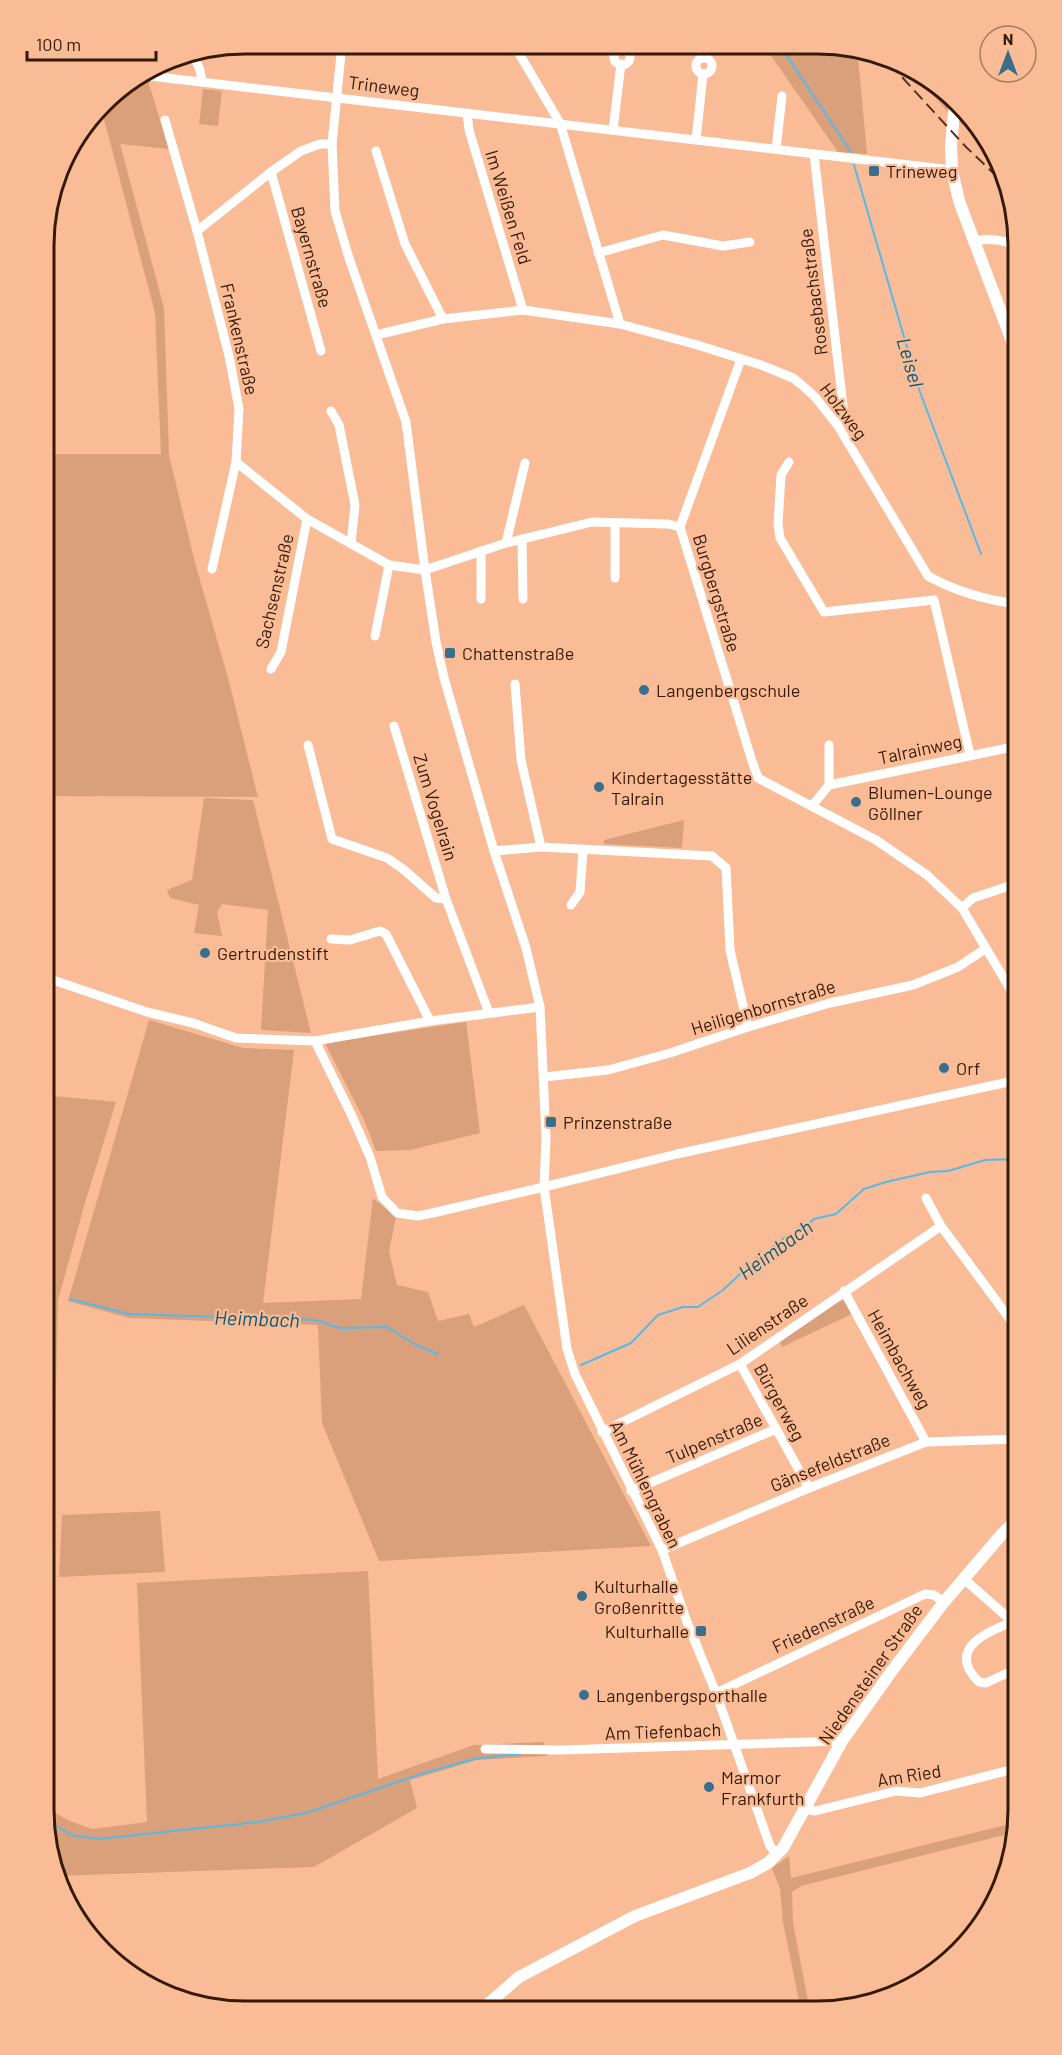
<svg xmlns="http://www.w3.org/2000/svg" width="1062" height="2055" viewBox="0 0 1062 2055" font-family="Barlow,sans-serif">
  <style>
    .green { fill: #daa07c }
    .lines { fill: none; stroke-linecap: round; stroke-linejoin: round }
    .stream { stroke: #56b9ea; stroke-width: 2 }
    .street { stroke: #fff; stroke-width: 9 }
    .secondary { stroke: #fff; stroke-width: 12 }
    .rail { stroke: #55341e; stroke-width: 2; stroke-dasharray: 12 6; stroke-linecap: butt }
    .poi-dot { fill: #396f8a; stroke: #f9bc96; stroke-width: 2 }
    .labels { text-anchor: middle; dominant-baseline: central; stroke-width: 4.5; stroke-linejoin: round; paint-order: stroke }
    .street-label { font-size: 18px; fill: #361a07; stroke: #f9bc96 }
    .poi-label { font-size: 18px; fill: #361a07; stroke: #f9bc96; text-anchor: start }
    .water-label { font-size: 20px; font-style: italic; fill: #045878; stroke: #f9bc96 }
    .rim { fill: none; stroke: #361a07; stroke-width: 3 }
  </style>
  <rect width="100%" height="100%" fill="#f9bc96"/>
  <g class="green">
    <path d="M765,47H857L867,154L838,152Z"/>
    <path d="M152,69L153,71L149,84L169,149L120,144L164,308L169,455L194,559L228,678L258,797L45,796V454H161L155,313L101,108L112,94Z"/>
    <path d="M917,77L950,93L972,126L971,132L948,112Z"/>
    <path d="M203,89L222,91L218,126L199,124Z"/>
    <path d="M204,798L253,800L311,1033L261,1030L268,910L222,904L217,912L222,936L194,933L199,905L170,898L167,890L192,880Z"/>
    <path d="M684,820L682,848L604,844V840Z"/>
    <path d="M149,1020L243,1048L294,1050L263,1303L361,1299L373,1198L396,1217L389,1251L397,1285L428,1292L438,1321L469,1314L474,1327L524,1305L651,1546L379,1561L322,1423L318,1325L129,1318L68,1301Z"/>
    <path d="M466,1022L480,1133L410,1150L376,1151L364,1120L325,1043Z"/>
    <path d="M44,1095L116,1102L85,1203L58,1300L55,1425H44Z"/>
    <path d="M846,1300L854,1313L782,1347L779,1340L837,1301Z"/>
    <path d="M160,1511L165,1572L59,1577L62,1515Z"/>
    <path d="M368,1571L378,1779L474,1745L544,1742L547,1756L477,1760L410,1780L417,1808L314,1867L55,1876L44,1807L70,1821L92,1829L147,1822L137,1583Z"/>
    <path d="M1018,1822L1016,1832L801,1886L792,1892L793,1923L810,2011H801L783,1922L780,1889L772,1868L789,1856L791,1878Z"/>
  </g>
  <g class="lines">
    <g class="stream">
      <path d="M781,47L851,152"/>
      <path d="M854,165L920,392L981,554"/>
      <path d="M44,1292L55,1294"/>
      <path d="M70,1299L129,1314L316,1320L339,1328L387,1327L416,1345L438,1354"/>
      <path d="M581,1365L631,1343L658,1315L683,1307H698L723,1290L752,1263L787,1236L798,1233L814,1219L836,1214L864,1189L886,1182L930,1172L948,1171L985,1160L1018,1159"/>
      <path d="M45,1820L72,1835L98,1839L258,1822L306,1813L421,1774L474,1759L520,1754"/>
    </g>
    <g class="street">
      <path d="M342,44L332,144L335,211L349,258L406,422L425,570L436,642L444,678L494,851L526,948L540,1007L546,1137L544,1187L567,1349L575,1374L662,1550L687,1622L716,1693L770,1846L777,1855"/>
      <path d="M514,45L560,123L620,324L694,344L761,365L793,378L803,386L815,397L838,426L928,576C955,591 986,600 1017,604"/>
      <circle cx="622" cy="57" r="8"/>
      <path d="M193,54L200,70L202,82"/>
      <circle cx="704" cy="66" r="8"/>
      <path d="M150,76L952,170"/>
      <path d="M467,113L469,130L523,310"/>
      <path d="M165,120L197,231L229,356L239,409L236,462L212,569"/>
      <path d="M613,130L621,64"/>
      <path d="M696,140L703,74"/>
      <path d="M776,149L782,96"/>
      <path d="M376,151L405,244L443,319"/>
      <path d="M814,154L844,415L838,426"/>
      <path d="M271,172L321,351"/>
      <path d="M197,231L271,172L301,151L320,144H332"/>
      <path d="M975,241C991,237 1004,241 1018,246"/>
      <path d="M598,253L663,235L723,246L750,242"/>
      <path d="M376,335L443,319L523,310L620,324"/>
      <path d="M741,359L680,527L752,761L758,778L876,840L927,875L962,908L1018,1002"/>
      <path d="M331,411L339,425L355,505L351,544"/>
      <path d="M236,462L307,519L389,565L425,570L506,543L592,522L668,524L680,527"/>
      <path d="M789,462L781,475L778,524L780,538L824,612L934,600L970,755"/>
      <path d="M615,523V578"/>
      <path d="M522,539L523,599"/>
      <path d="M506,543L525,463"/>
      <path d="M481,551V599"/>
      <path d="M375,636L389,565"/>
      <path d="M271,669L281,652L307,519"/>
      <path d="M515,684L521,760L541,847"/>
      <path d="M394,726L446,899L489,1013"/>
      <path d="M308,745L332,839L387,858L403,869L436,898L446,899"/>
      <path d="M829,785V745"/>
      <path d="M812,806L829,785L1018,746"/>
      <path d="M494,851L541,847L712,856L726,868L730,950L748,1027"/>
      <path d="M571,905L580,892L583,850"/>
      <path d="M962,908L973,898L1018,883"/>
      <path d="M331,939L350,940L380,931L386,934L430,1021"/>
      <path d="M44,977L147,1012L193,1023L236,1038L315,1041L352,1116L370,1157L382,1197L397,1213L418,1216L437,1212L544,1187L677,1154L1018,1080"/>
      <path d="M315,1041L430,1021L540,1007"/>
      <path d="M544,1077L608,1070L670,1053L748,1027L830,1003L913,985L958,967L985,949"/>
      <path d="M926,1198L941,1226L1018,1330"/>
      <path d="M844,1291L926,1442"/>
      <path d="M740,1364L809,1488"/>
      <path d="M602,1432L740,1364L941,1226"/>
      <path d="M631,1491L776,1429"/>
      <path d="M662,1550L809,1488L926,1442L1018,1439"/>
      <path d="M964,1579L1013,1622"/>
      <path d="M1018,1668L986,1683L979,1682C944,1648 990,1630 1018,1620"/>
      <path d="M716,1693L925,1594L934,1595L944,1602"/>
      <path d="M485,1749L561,1750L842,1741"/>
      <path d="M805,1809L815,1811L896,1791L920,1793L1018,1768"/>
    </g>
    <g class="secondary">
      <path d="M955,102L951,145L952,170L959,201L1016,352L1018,365"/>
      <path d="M1018,611L1017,604L1018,570"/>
      <path d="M480,2011L519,1977L635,1916L750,1873L768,1863L783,1848L842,1741L891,1672L944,1602L1002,1534L1018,1518"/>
    </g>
    <path class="rail" d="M890,64L966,147L1009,188"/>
  </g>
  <g class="poi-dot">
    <rect x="868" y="165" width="12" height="12" rx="3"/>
    <rect x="444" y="647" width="12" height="12" rx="3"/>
    <circle cx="644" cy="690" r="6"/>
    <circle cx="599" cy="787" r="6"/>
    <circle cx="856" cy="802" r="6"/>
    <circle cx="205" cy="953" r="6"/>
    <circle cx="944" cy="1068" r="6"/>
    <rect x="545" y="1116" width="12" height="12" rx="3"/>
    <circle cx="582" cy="1596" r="6"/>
    <rect x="695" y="1625" width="12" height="12" rx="3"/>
    <circle cx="584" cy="1695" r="6"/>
    <circle cx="709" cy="1787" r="6"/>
  </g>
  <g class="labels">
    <g class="street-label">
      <text transform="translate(384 86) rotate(7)">Trineweg</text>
      <text transform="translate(509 207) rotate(73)">Im Weißen Feld</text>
      <text transform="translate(312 257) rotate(74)">Bayernstraße</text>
      <text transform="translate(813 292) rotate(-97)">Rosebachstraße</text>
      <text transform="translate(240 339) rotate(77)">Frankenstraße</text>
      <text transform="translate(844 411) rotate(53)">Holzweg</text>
      <text transform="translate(274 591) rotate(-77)">Sachsenstraße</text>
      <text transform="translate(717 593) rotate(73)">Burgbergstraße</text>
      <text transform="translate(920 749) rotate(-12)">Talrainweg</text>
      <text transform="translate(436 807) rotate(73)">Zum Vogelrain</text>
      <text transform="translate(763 1007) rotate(-17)">Heiligenbornstraße</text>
      <text transform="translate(767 1324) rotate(-34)">Lilienstraße</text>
      <text transform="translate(900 1359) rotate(61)">Heimbachweg</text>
      <text transform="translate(780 1402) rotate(61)">Bürgerweg</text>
      <text transform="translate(714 1438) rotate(-23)">Tulpenstraße</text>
      <text transform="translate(830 1462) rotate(-22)">Gänsefeldstraße</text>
      <text transform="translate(646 1484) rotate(64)">Am Mühlengraben</text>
      <text transform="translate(823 1624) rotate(-25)">Friedenstraße</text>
      <text transform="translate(870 1674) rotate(-55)">Niedensteiner Straße</text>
      <text transform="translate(663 1731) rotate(-2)">Am Tiefenbach</text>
      <text transform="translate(909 1775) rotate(-9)">Am Ried</text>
    </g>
    <g class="poi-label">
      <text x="886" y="171">Trineweg</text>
      <text x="462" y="653">Chattenstraße</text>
      <text x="656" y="690">Langenbergschule</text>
      <text x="611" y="777">Kindertagesstätte<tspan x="611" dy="21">Talrain</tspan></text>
      <text x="868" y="792">Blumen-Lounge<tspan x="868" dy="21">Göllner</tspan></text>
      <text x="217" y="953">Gertrudenstift</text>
      <text x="956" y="1068">Orf</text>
      <text x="563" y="1122">Prinzenstraße</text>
      <text x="594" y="1586">Kulturhalle<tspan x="594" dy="21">Großenritte</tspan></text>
      <text x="689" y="1631" text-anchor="end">Kulturhalle</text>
      <text x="596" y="1695">Langenbergsporthalle</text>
      <text x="721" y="1777">Marmor<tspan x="721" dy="21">Frankfurth</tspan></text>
    </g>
    <g class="water-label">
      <text transform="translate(911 362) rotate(74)">Leisel</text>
      <text transform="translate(775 1249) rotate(-36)">Heimbach</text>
      <text transform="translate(257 1318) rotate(2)">Heimbach</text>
    </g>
  </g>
  <path d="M0 0H1062V2055H0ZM245 54H817A191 191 0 0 1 1008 245V1810A191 191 0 0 1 817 2001H245A191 191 0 0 1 54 1810V245A191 191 0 0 1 245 54Z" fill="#f9bc96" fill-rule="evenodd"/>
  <path class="rim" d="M245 54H817A191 191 0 0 1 1008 245V1810A191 191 0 0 1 817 2001H245A191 191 0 0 1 54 1810V245A191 191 0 0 1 245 54Z"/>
  <g transform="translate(1008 54)"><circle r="28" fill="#f9bc96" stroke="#ab7b5d" stroke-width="1.5"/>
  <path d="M0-4.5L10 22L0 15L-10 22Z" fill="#396f8a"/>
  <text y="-9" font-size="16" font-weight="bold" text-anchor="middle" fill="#361a07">N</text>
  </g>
  <path d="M27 51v9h129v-9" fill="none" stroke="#361a07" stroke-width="3"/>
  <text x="36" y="51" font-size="18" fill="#361a07" stroke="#f9bc96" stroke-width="4.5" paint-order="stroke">100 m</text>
</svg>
